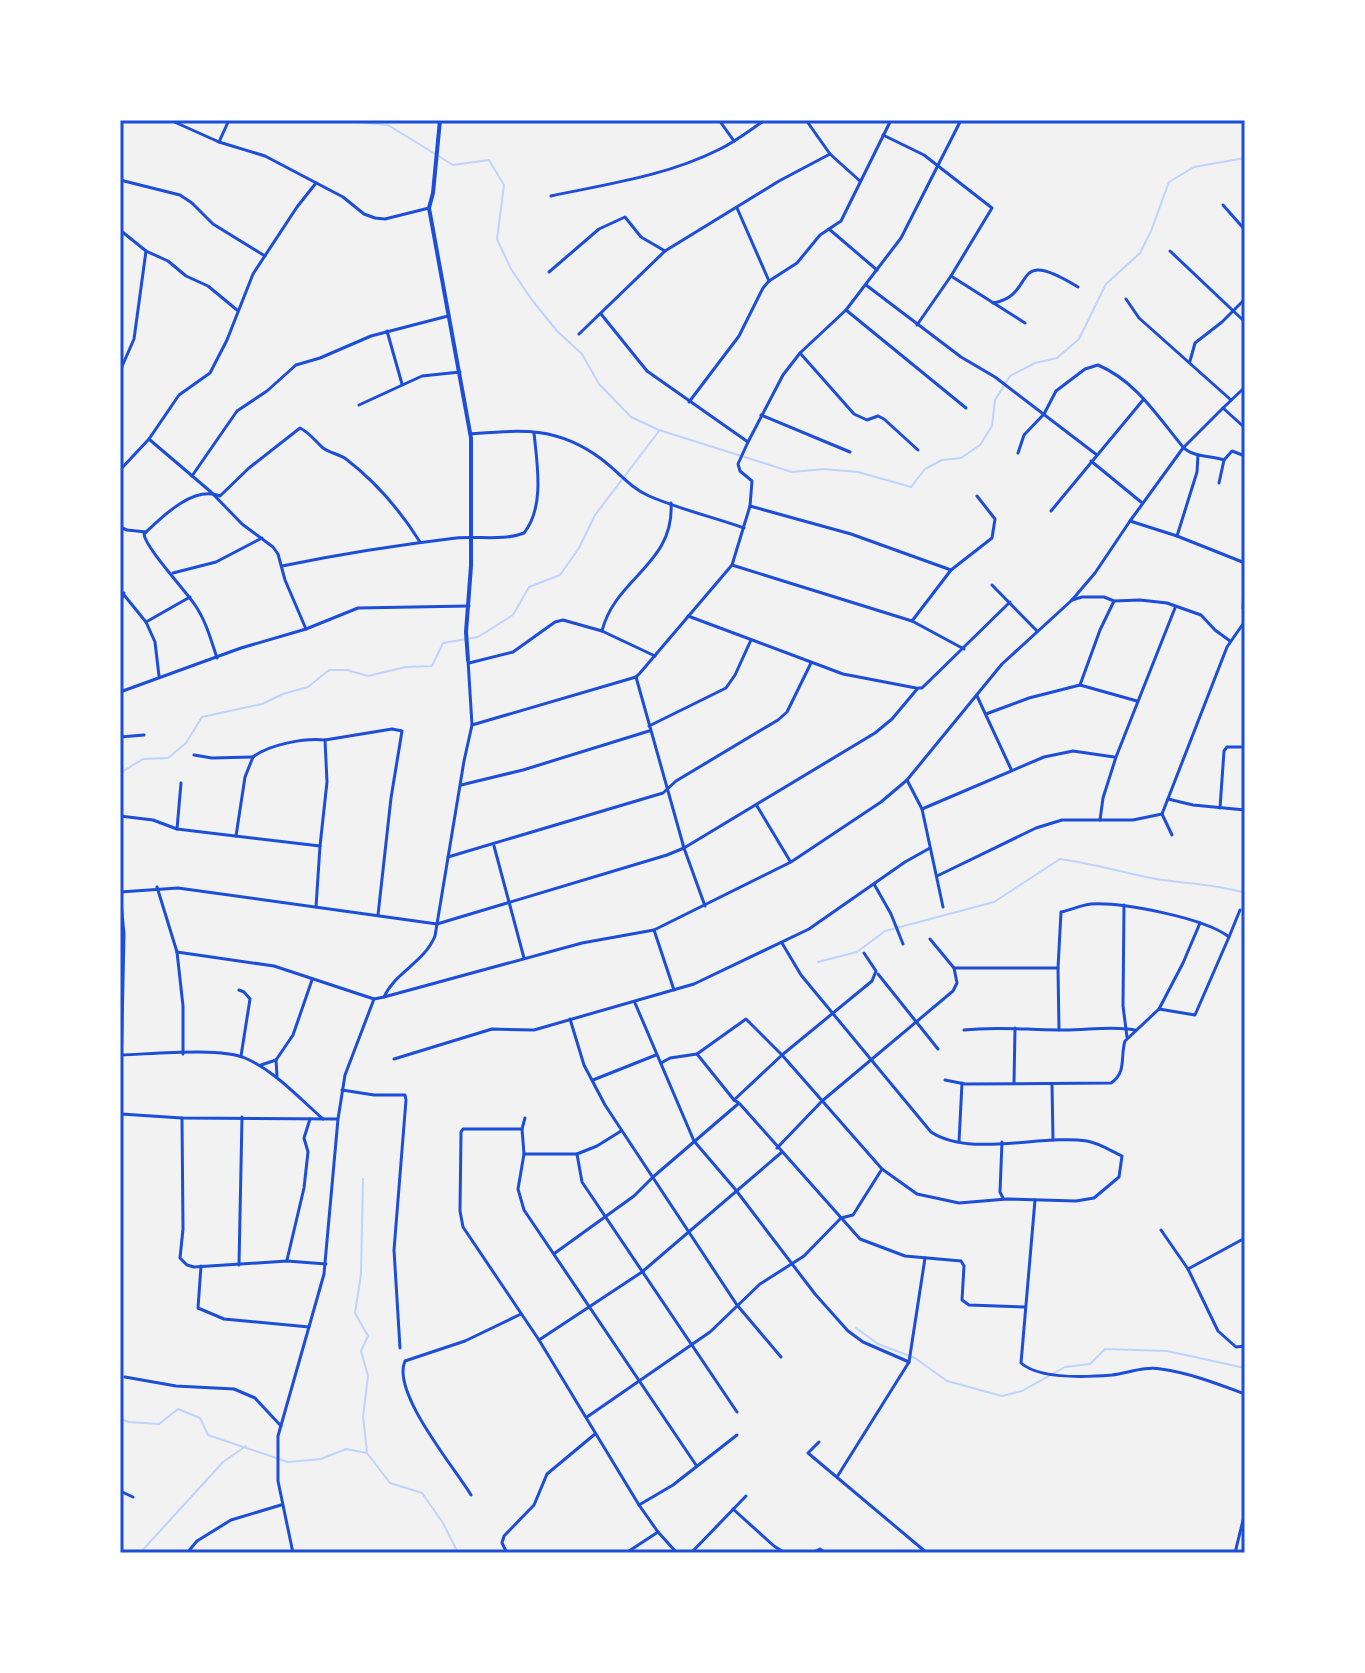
<svg xmlns="http://www.w3.org/2000/svg" width="1365" height="1673" viewBox="0 0 1365 1673" font-family="Mulish,sans-serif">
  <style>
    .lines { fill: none; stroke-linecap: round; stroke-linejoin: round }
    .stream { stroke: #bfd3fe; stroke-width: 2 }
    .minor { stroke: #1d4ed8; stroke-width: 3 }
    .tertiary { stroke: #1d4ed8; stroke-width: 4 }
    .neatline { fill: none; stroke: #1d4ed8; stroke-width: 3 }
  </style>
  <rect width="100%" height="100%" fill="#f2f2f2"/>
  <g class="lines">
    <g class="stream">
      <path d="M333,120L388,125L453,165L489,160L504,185L497,239L511,269L532,300L557,331L582,354L599,384L631,417L659,430L792,472L824,469L858,472L911,487L925,469L942,460L961,458L980,445L992,426L995,400L1010,376L1035,363L1057,358L1079,339L1106,284L1140,253L1151,231L1169,182L1194,167L1245,158"/>
      <path d="M120,773L143,759L168,758L186,743L202,717L262,704L283,694L308,687L329,670H347L368,676L406,667L432,666L443,643L478,637L513,615L529,587L560,575L579,548L595,515L659,431"/>
      <path d="M818,962L857,952L885,931L994,902L1060,859C1090,863 1117,871 1146,877C1179,884 1213,883 1245,893"/>
      <path d="M363,1179L361,1274L355,1313L368,1336L361,1351L368,1376L363,1417L367,1452"/>
      <path d="M856,1328L878,1344L915,1358L947,1381L1002,1396L1022,1391L1065,1367L1090,1364L1105,1349L1167,1351L1245,1368"/>
      <path d="M120,1419L129,1422L159,1424L178,1409L200,1418L208,1435L288,1462L321,1459L346,1449L367,1453L390,1483L422,1493L443,1523L458,1553"/>
      <path d="M140,1553L223,1462L246,1446"/>
    </g>
    <g class="minor">
      <path d="M170,120L219,142L265,156L343,197L364,214L375,218L385,219L429,208"/>
      <path d="M719,120L734,141"/>
      <path d="M806,120L830,154L860,181"/>
      <path d="M883,135L924,155L992,208L951,276L917,325"/>
      <path d="M219,142L229,120"/>
      <path d="M120,180L180,195L192,203L213,224L265,256"/>
      <path d="M551,196C607,184 666,176 718,150C735,142 750,130 765,120"/>
      <path d="M1223,205L1245,230"/>
      <path d="M737,208L769,281"/>
      <path d="M829,229L877,270"/>
      <path d="M120,230L146,251L168,261L186,276L208,286L237,310"/>
      <path d="M1170,251L1245,322"/>
      <path d="M549,272L599,229L625,217L641,237L665,251"/>
      <path d="M951,276L1025,323"/>
      <path d="M866,285L961,357L995,377L1097,455"/>
      <path d="M1126,299L1139,318L1231,400"/>
      <path d="M993,303C1039,295 1008,244 1078,287"/>
      <path d="M846,310L966,408"/>
      <path d="M601,314L647,371L748,442"/>
      <path d="M387,331L402,384"/>
      <path d="M579,334L665,251L779,181L830,154"/>
      <path d="M800,353L854,414L867,420L878,416L884,419L918,450"/>
      <path d="M1190,361L1195,343L1222,322L1245,299"/>
      <path d="M120,371L134,339L146,251"/>
      <path d="M689,402L739,336L763,288L769,281L797,263L820,235L841,221L891,120"/>
      <path d="M359,405L422,376L460,372"/>
      <path d="M1223,408L1245,387"/>
      <path d="M761,415L850,452"/>
      <path d="M470,434C522,430 556,426 600,458C618,471 629,487 649,496C679,509 713,517 744,528"/>
      <path d="M150,440L211,492L242,524L273,547L278,554L285,580L306,629"/>
      <path d="M1018,453L1024,435L1044,414L1056,391L1085,369L1098,365C1136,381 1158,417 1183,447C1192,457 1212,456 1224,460L1232,451L1245,456"/>
      <path d="M1091,461L1141,502"/>
      <path d="M120,470L149,439L179,395L210,373L227,340L253,274L297,207L316,183"/>
      <path d="M192,476L237,411L267,391L296,365L320,358L371,336L448,316"/>
      <path d="M1219,483L1224,460"/>
      <path d="M750,506L851,534L951,570"/>
      <path d="M1051,511L1143,400"/>
      <path d="M1130,521L1177,536L1245,563"/>
      <path d="M120,527L127,530L146,532"/>
      <path d="M1177,536L1197,472L1198,455"/>
      <path d="M732,565L912,621L964,649"/>
      <path d="M282,566C340,554 398,545 456,538C478,536 504,541 524,533C545,507 537,463 534,433"/>
      <path d="M1245,567L1243,608L1245,610"/>
      <path d="M173,573L216,562L262,538"/>
      <path d="M992,585L1037,631"/>
      <path d="M120,590L146,622L190,597"/>
      <path d="M1072,600L1082,597H1104L1114,601L1140,600L1167,603L1201,615L1215,630L1230,641"/>
      <path d="M120,603L124,593"/>
      <path d="M688,616L843,674L916,688"/>
      <path d="M912,621L951,570L992,538L995,519L977,496"/>
      <path d="M146,622L155,642L159,676"/>
      <path d="M602,631C615,578 675,564 671,503"/>
      <path d="M217,658C211,640 206,621 195,605C185,590 145,547 144,534C162,517 193,485 220,496L249,468L300,428C310,433 315,441 323,448C330,453 339,454 346,459C376,482 400,510 420,542"/>
      <path d="M469,663L513,652L555,622L563,620L602,631L655,656"/>
      <path d="M636,677L684,848L705,906"/>
      <path d="M1080,685L1100,630L1114,601"/>
      <path d="M120,692L241,648L306,629L358,608L469,606"/>
      <path d="M977,696L1011,769"/>
      <path d="M986,714L1029,698L1080,685L1137,701"/>
      <path d="M472,725L636,677L640,673L732,565L750,506L752,481L740,471L738,464L748,442L783,375L800,353L846,310L901,238L961,120"/>
      <path d="M649,726L726,688L735,675L751,640"/>
      <path d="M120,737L144,735"/>
      <path d="M325,740L392,729L402,731L391,798L378,915"/>
      <path d="M194,755L212,758L253,757"/>
      <path d="M907,780L922,809L943,907"/>
      <path d="M461,785L523,770L649,731"/>
      <path d="M1168,799L1193,805L1245,810"/>
      <path d="M757,806L790,861"/>
      <path d="M1220,808L1224,751L1227,747H1245"/>
      <path d="M922,809L1044,757L1073,751L1114,757"/>
      <path d="M1162,814L1172,835"/>
      <path d="M120,816L153,820L177,829L320,846"/>
      <path d="M1100,820L1103,798L1116,757L1175,608"/>
      <path d="M177,829L181,783"/>
      <path d="M236,836L245,777L253,757C270,744 305,738 325,740L327,782L320,846L316,907"/>
      <path d="M494,846L524,958"/>
      <path d="M448,857L663,793L676,781L778,720L787,712L811,663"/>
      <path d="M937,876L1036,828L1062,820H1133L1162,814L1227,647L1245,621"/>
      <path d="M874,884L891,914L903,944"/>
      <path d="M157,887L177,952L183,1006V1054"/>
      <path d="M120,892L178,888L437,924L667,855L684,848L875,733L892,719L918,688H922L1010,602"/>
      <path d="M1124,905L1123,1006L1127,1037"/>
      <path d="M654,930L674,990"/>
      <path d="M1229,937L1240,910"/>
      <path d="M930,939L954,968H1058"/>
      <path d="M177,952L274,966L374,999"/>
      <path d="M878,974L938,1049"/>
      <path d="M239,990L244,992L250,999L241,1056"/>
      <path d="M384,997L582,943L654,930L791,862L881,802L907,780L1002,664L1072,600L1095,573L1130,521L1183,448L1223,408L1245,428"/>
      <path d="M635,1003L694,1141L735,1189L815,1294L848,1331L863,1342L909,1362"/>
      <path d="M1159,1009L1183,963L1200,923"/>
      <path d="M570,1019L584,1065L605,1105L737,1305L781,1357"/>
      <path d="M964,1030C996,1026 1027,1030 1059,1030C1084,1031 1111,1025 1135,1030"/>
      <path d="M697,1054L734,1100L739,1103L860,1239L905,1256L961,1261L964,1266L962,1300L969,1305L1025,1307"/>
      <path d="M121,1055C152,1054 220,1047 245,1058C275,1071 299,1098 323,1119"/>
      <path d="M394,1059L492,1029L534,1030L694,984L809,929L905,862L930,848"/>
      <path d="M661,1063L670,1058L697,1054L746,1019L782,1055L882,1169L917,1194L959,1203L1007,1199L1076,1201L1094,1198L1119,1177L1122,1156C1111,1151 1099,1143 1087,1141C1042,1134 970,1158 931,1132L801,975L782,943"/>
      <path d="M261,1065L276,1060"/>
      <path d="M277,1076L276,1060L293,1035L312,980"/>
      <path d="M593,1080L656,1055"/>
      <path d="M945,1080L965,1084L1111,1083C1127,1072 1120,1057 1125,1041L1159,1009L1195,1015L1229,937C1205,918 1122,902 1091,904C1081,905 1071,910 1061,912L1058,968L1059,1030"/>
      <path d="M1014,1083L1015,1028"/>
      <path d="M1052,1084L1053,1140"/>
      <path d="M342,1090L374,1095H405L406,1100L394,1250L400,1348"/>
      <path d="M734,1100L782,1055L872,981L876,971L864,953"/>
      <path d="M121,1114L182,1118L337,1119"/>
      <path d="M182,1118L183,1229L180,1258L187,1265L194,1267L287,1261L326,1264"/>
      <path d="M525,1118L522,1129L524,1154L518,1189L524,1210L696,1465"/>
      <path d="M120,1121L124,934L120,892"/>
      <path d="M522,1129H463L461,1132L460,1211L463,1227L539,1340L639,1505L658,1532L677,1553"/>
      <path d="M959,1142L962,1083"/>
      <path d="M1002,1142L1000,1192L1003,1198"/>
      <path d="M777,1148L822,1101L953,991L957,983L954,968"/>
      <path d="M524,1154H577L597,1146L621,1131"/>
      <path d="M577,1154L582,1182L737,1412"/>
      <path d="M1035,1200L1021,1363C1040,1380 1088,1377 1112,1375C1128,1373 1145,1366 1161,1369C1190,1373 1218,1384 1245,1394"/>
      <path d="M1161,1230L1188,1269L1218,1331L1236,1347L1245,1346"/>
      <path d="M555,1253L634,1196L653,1177L738,1104"/>
      <path d="M287,1260L304,1188L308,1152L304,1138L310,1119"/>
      <path d="M239,1265L242,1117"/>
      <path d="M201,1266L198,1308L224,1319L309,1327"/>
      <path d="M1188,1269L1245,1238"/>
      <path d="M539,1340L642,1272L782,1152"/>
      <path d="M125,1377L176,1386L234,1389L255,1398L281,1426"/>
      <path d="M587,1417L710,1332L760,1284L804,1256L841,1218L853,1215L882,1169"/>
      <path d="M819,1442L808,1453L927,1553"/>
      <path d="M837,1477L909,1362L925,1258"/>
      <path d="M120,1491L133,1497"/>
      <path d="M471,1495C454,1467 391,1392 405,1361L465,1341L521,1314"/>
      <path d="M639,1505L673,1485L737,1435"/>
      <path d="M733,1509L774,1546L785,1553"/>
      <path d="M187,1553L197,1541L231,1520L281,1505"/>
      <path d="M293,1553L278,1481V1436L324,1274L338,1119L345,1075L374,999L384,997C395,972 424,963 435,936L464,761L472,725L468,660"/>
      <path d="M507,1553L502,1543L504,1536L534,1505L547,1474L595,1434"/>
      <path d="M626,1553L658,1532"/>
      <path d="M691,1553L746,1496"/>
      <path d="M812,1553L820,1549L826,1553"/>
      <path d="M1235,1553L1245,1512"/>
    </g>
    <path class="tertiary" d="M440,120L433,193L429,208L471,438V566L466,632L468,660"/>
  </g>
  <rect width="1365" height="1673" fill="none" stroke="#ffffff" stroke-width="244"/>
  <rect x="122" y="122" width="1121" height="1429" class="neatline"/>
</svg>
